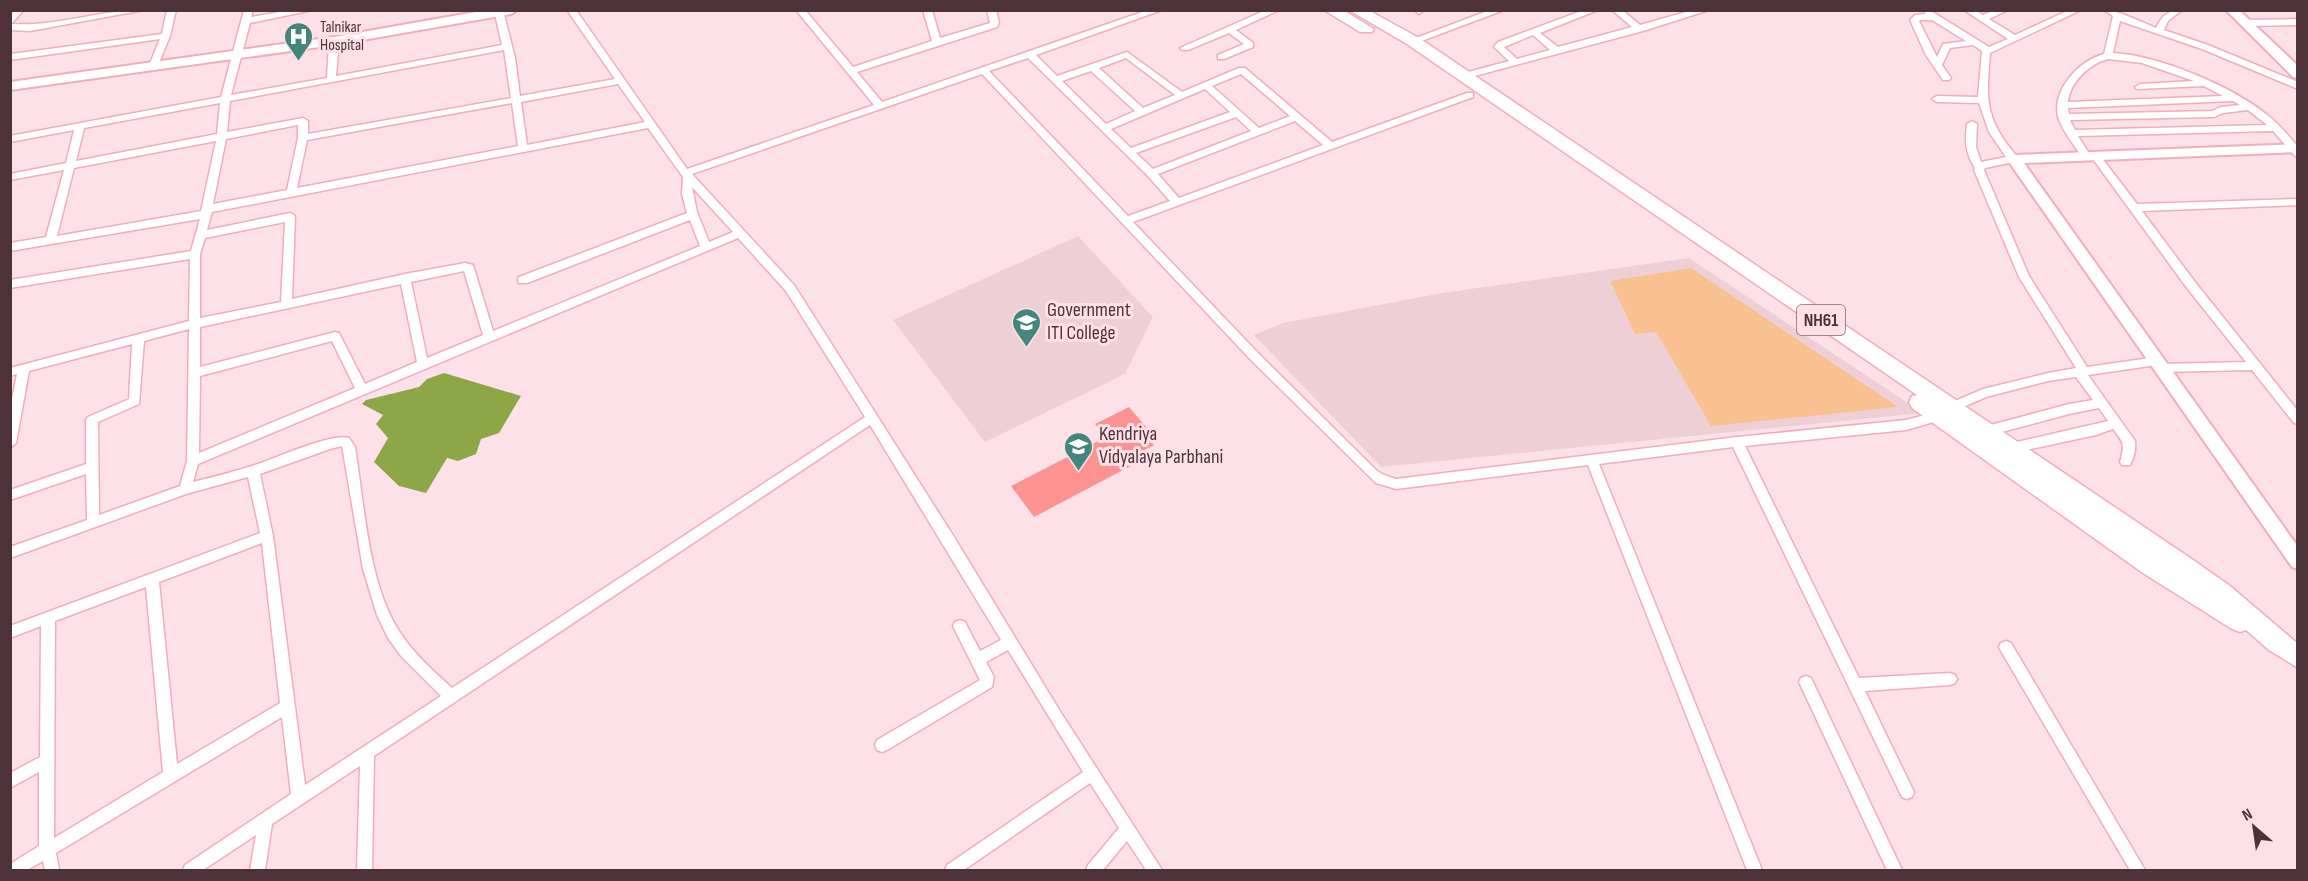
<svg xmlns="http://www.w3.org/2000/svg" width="2308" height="881" viewBox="0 0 2308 881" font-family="'Sofia Sans Condensed',sans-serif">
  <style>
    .built { fill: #efcfd6 }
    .green { fill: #fac190 }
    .water { fill: #8ea746 }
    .building { fill: #fc9391 }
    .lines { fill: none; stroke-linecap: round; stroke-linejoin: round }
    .minor-casing { stroke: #f1acbe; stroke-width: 3 }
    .tertiary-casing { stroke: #f1acbe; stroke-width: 4 }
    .trunk-casing { stroke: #f1acbe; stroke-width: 3 }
    .minor { fill: #fff; fill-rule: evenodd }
    .tertiary { fill: #fff; fill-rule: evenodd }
    .trunk { fill: #fff; fill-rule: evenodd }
    .labels { text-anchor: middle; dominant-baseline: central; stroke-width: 6; stroke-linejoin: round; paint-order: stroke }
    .far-poi-label { font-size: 16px; fill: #4e3239; stroke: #fee1e8; text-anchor: start }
    .shield { fill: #fee1e8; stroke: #83666e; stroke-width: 1.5 }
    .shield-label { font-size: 18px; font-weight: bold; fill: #4e3239 }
    .poi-label { font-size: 20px; fill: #4e3239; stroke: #fee1e8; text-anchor: start }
  </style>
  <rect width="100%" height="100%" fill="#fee1e8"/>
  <g class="built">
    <path d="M1078,236L1153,317L1125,374L985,442L893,320Z"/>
    <path d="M1689,258L1923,413L1381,467L1254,335L1283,323L1442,293Z"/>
  </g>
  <path class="green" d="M1691,268L1898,407L1711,426L1656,332L1635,334L1610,281Z"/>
  <path class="water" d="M444,373L521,396L499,433L481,439L476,454L458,461L447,458L426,493L399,486L374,462L388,438L376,424L383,415L362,404L366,400L419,387L427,379Z"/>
  <path class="building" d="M1129,407L1152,434L1146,437L1154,445L1139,453L1144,459L1034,517L1011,486L1106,437L1095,424Z"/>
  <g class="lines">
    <defs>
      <g id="minor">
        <path d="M15,10H24L11,24C56,27 99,10 144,10L30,31L10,30V16Z"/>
        <path d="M167,10H176L170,36L156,70H150L148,68L160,39L10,60L11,54L162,34Z"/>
        <path d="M244,10H253L251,17L291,10H313L250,23L231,95L327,78L329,41L334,38L339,41L336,76L502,45L494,10H503L515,58L520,96L615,79L567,10H576L687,169L874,105L796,10H805L853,67L932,41L923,10H932L940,38L990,23L987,10H996L999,22L997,27L857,72L882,102L1148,10H1162L1036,55L1057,76L1127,52L1182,92L1239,68H1245L1332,142L1467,93H1473V97L1133,222L1259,354L1377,471L1384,475L1396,479L1737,437L1906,420L1936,412L1948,404L1983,389L2048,373L2076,368L2019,277L1974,170L1975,168C1965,153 1965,141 1967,124L1972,121L1977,124L1976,147L1981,162L2006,157L1989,132L1979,103L1937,102L1932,99L1937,96L1978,97L1982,51L1973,45L1950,48L1942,65L1951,78L1949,80H1943L1926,55L1910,20L1915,15L1925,14V11H1931L1989,47L2008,39L1964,10H1975L1983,15L1995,10H2008L1989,19L2015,35L2069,10H2081L1990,53C1986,104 1985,119 2019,159L2014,162L1985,168L1984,170L2029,276L2087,367L2157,357L2161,358L2163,361L2161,364L2246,362L2187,288L2090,155L2095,152L2098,153L2137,204L2298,199V205L2142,211L2195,282L2298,411V424L2294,423L2252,370L2161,372L2157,371L2155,368L2157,365L2088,375L2135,441C2136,449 2134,458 2130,465H2122L2120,462C2125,444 2124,443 2113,429L2096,435L2012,453L2008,451L2006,448L2008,445L2012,443L2108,421L2099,408L2069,414L1987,436L1983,434L1981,431L1983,428L1987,426L2069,404L2093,400L2076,377L2048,381L1986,397L1956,410L1944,419L1906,430L1745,446L1859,678L1950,673L1955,675L1957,679L1955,683L1950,685L1865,691L1914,792L1912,797L1907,799L1902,797L1733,447L1599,464L1762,870H1747L1588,465L1396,489L1376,483L1251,360L982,74L692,174L794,285L954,537L1058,708L1162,870H1146L1127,841L1103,870H1086L1088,865L1119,828L1090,783L964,870H945L947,865L1083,772L1008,650L986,662L994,677L992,687L887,750L882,752L877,750L875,745L877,740L980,680L953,626L955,622L960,620L965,622L980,651L1001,640L870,425L374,756L372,870H357L360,766L272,824L265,870H250L256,835L203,870H183L185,865L291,794L282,717L56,853L59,870H45L43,861L27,870H10V864L39,846V772L10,788V773L40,757L41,626L10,638V626L260,533L248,477L186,494L10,558V547L87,520L86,474L10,500V490L86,464V420L88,417L129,399L132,344L29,371L16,443L10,448V409L17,374L10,376V368L189,321L190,259L10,288V280L191,251L200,219L10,251V243L46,237L64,170L10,180V174L66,163L74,130L10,142V136L221,97ZM1920,20H1932L1966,41L1943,44L1937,57L1919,21ZM504,50L511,98L308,134V121L303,118L227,132L230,101ZM1028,58L1147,175L1170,201L1128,216L989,71ZM1126,58L1175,95L1143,108L1099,68ZM1091,71L1135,111L1106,124L1062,81ZM1241,74L1290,116L1259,128L1212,86ZM618,84L645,122L527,145L521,102ZM1205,89L1230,112L1131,148L1111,129ZM220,103L217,134L76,161L84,128ZM512,103L518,146L297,188L307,140ZM1236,117L1251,131L1153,169L1136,153ZM1295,121L1323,145L1179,198L1158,174ZM298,125V138L287,190L213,204L226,139ZM648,128L683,177L682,194L687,213L519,277L518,280L519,283H527L690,220L700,246L493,331L473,265L465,263L405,274L292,299L295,217L294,215L290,213L207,230L212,212ZM216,141L201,211L57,236L74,168ZM692,187L733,232L709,242L697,212ZM285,222L281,302L200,318V254L205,238ZM738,238L786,291L865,417L452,688C433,671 413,653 399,631C368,583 364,502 355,447L349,438C332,432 272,460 252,466C233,472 213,477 193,482L198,464ZM464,271L483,335L427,358L411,282ZM401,284L417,362L365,384L339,333L335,332L200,367V327ZM189,329L187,461L180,486L99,515L98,422L139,404L144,341ZM332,341L355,388L199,453L200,376ZM342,446L363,569L377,615L388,638L401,656L441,696L305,785L273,536L260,474L330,449ZM262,543L280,703L177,764L159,582ZM146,587L163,772L54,838L55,621Z"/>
        <path d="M1266,10H1279L1236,30L1253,43V47L1224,59H1218V55L1244,44L1229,33L1188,50H1182L1180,48Z"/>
        <path d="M1424,10L1419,14L1415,11V10Z"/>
        <path d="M1490,10H1504L1416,43H1410L1408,41Z"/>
        <path d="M1584,10H1598L1540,33L1558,47L1632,27L1612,10H1622L1640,25L1693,10H1709L1643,31L1467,78H1461L1459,76L1461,74L1509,61L1494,47L1498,42ZM1533,35L1550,50L1517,59L1504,47Z"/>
        <path d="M2104,10C2118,10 2141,22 2156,28C2162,15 2169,10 2182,10L2168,21L2164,30L2208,45L2298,82V89L2202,49L2120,21L2113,53C2158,55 2231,86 2266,114C2278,123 2288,135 2298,147V157L2295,156L2273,131L2078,136L2090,155L2085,158L2082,157C2074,145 2062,130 2058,117C2052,90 2078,61 2104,54L2113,16ZM2108,59L2142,63L2194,81L2140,84L2135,87L2137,89L2204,86L2223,96L2068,102C2070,82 2089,64 2108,59ZM2233,101L2240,105L2221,107L2212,111L2069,114L2068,108ZM2248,110L2267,125L2075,130L2070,120L2214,117L2223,113Z"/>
        <path d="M2298,19V25L2245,26L2241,23L2245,20Z"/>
        <path d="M2006,641L2011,643L2145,870H2130L2001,651L1999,647L2001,643Z"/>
        <path d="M1806,676L1811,678L1902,870H1887L1799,682L1801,678Z"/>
      </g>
      <g id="tertiary">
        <path d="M487,10H517L511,14L334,45L10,90V82L334,37Z"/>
        <path d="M2226,10H2239L2298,66V78L2293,77Z"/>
        <path d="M2298,144V152L2024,163L2298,547V569L2292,567L2007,159L2014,155Z"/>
      </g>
      <g id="trunk">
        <path d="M1324,10H1343L1374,29L1372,32H1360Z"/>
        <path d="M1349,10H1368L1419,38L2196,562L2230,586L2298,644V668L2269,650L2246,630L2240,632L2232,629L2143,573L1912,408L1909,402L1912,396L1917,395L1407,44Z"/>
      </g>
    </defs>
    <use href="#minor" class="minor-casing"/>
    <use href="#tertiary" class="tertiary-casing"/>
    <use href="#trunk" class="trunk-casing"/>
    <use href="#minor" class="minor"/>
    <use href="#tertiary" class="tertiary"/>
    <use href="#trunk" class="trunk"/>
  </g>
  <defs>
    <symbol id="hospital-pin" viewBox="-11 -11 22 30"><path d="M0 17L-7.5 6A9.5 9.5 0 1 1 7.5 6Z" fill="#43877c" stroke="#fee1e8"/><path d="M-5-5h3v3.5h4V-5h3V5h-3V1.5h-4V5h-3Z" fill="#fff"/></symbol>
    <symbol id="university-pin" viewBox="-11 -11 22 30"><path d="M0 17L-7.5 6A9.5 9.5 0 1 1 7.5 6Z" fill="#43877c" stroke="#fee1e8"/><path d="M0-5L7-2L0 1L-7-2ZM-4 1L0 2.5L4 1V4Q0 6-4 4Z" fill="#fff"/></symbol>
    <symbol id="school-pin" viewBox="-11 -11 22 30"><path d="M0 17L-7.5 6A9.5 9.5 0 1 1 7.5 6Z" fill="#43877c" stroke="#fee1e8"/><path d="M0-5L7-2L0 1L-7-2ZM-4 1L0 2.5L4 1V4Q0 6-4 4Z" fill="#fff"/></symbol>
  </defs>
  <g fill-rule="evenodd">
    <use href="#hospital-pin" x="282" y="20" width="33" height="45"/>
    <use href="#university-pin" x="1010" y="306" width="33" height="45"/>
    <use href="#school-pin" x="1062" y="430" width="33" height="45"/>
  </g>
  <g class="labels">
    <g class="far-poi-label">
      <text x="320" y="27">Talnikar<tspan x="320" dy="18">Hospital</tspan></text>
    </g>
    <rect class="shield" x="1797" y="305" width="48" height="30" rx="4.5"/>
    <g class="shield-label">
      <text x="1821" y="320">NH61</text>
    </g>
    <g class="poi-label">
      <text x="1047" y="310">Government<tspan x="1047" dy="23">ITI College</tspan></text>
      <text x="1099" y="434">Kendriya<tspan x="1099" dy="23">Vidyalaya Parbhani</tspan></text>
    </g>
  </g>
  <rect width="2308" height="881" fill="none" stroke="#4e3239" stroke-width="24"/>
  <g transform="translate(2254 827) rotate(331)" stroke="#fee1e8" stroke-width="4.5" paint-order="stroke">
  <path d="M0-4.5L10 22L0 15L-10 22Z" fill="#4e3239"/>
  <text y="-9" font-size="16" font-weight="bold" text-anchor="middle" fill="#4e3239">N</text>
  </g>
</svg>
